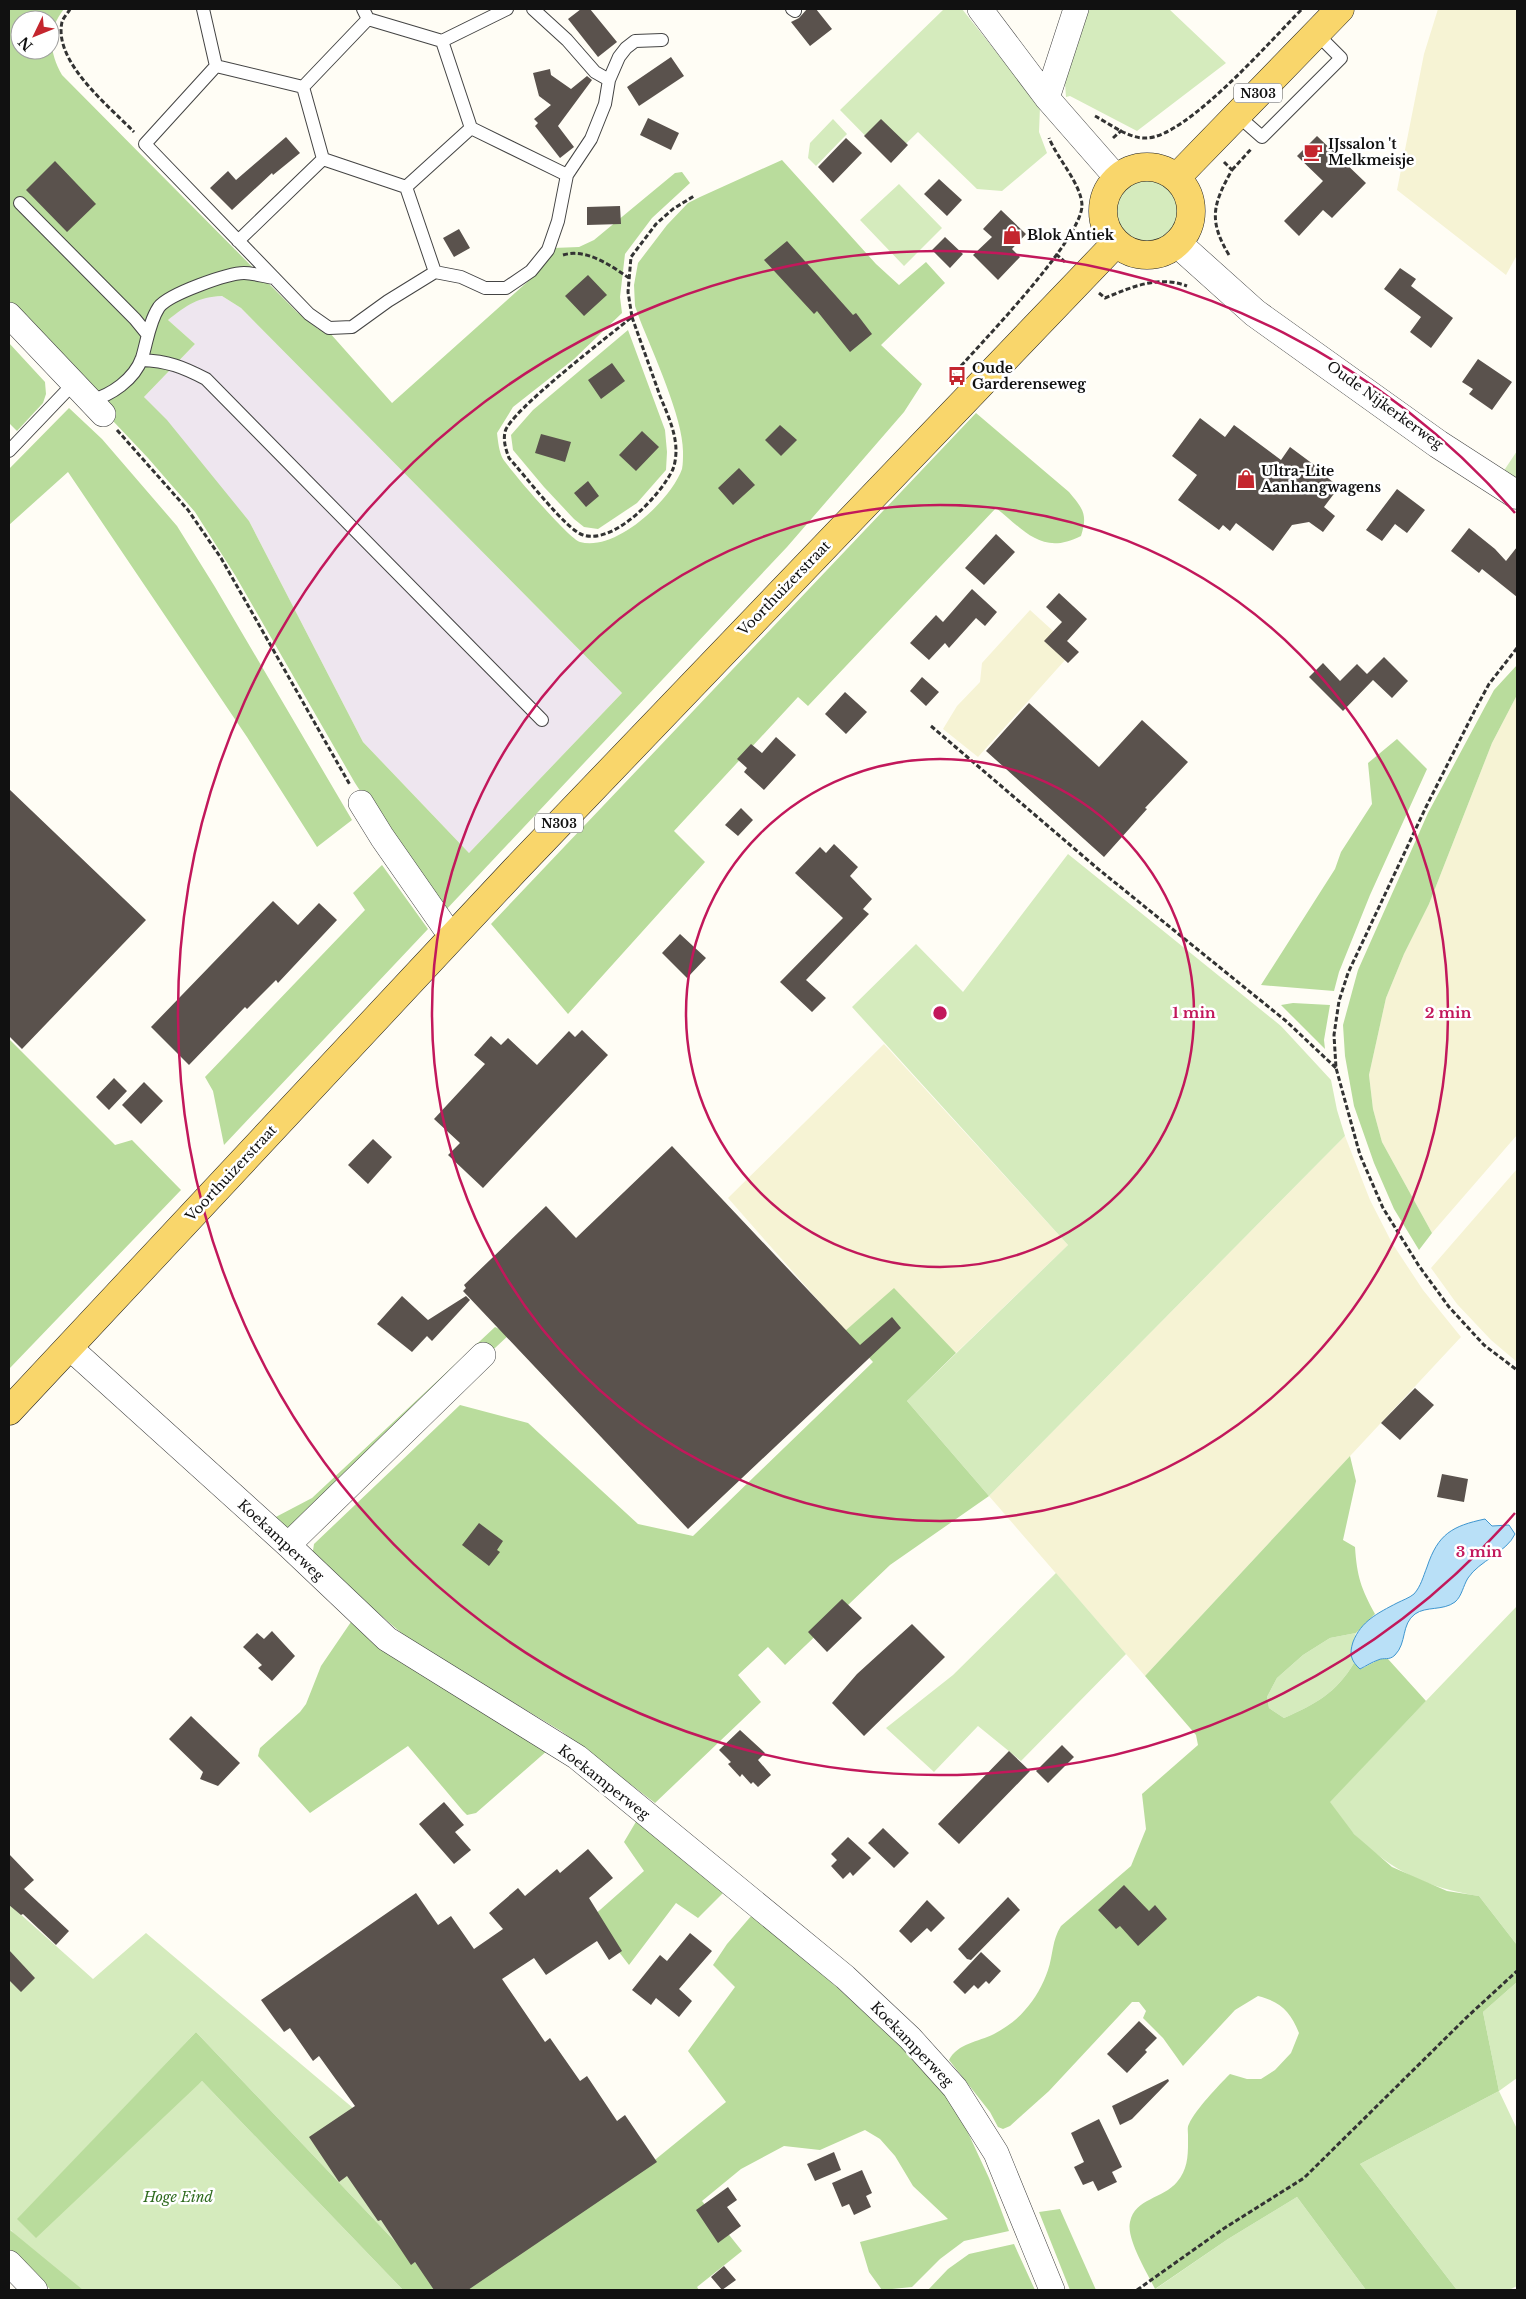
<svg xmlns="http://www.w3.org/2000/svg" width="1526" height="2299" font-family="'Libre Baskerville',serif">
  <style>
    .industrial { fill: #eee6ef }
    .farmland { fill: #f6f3d4 }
    .green { fill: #d5ebbd }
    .forest { fill: #b9dc9c; fill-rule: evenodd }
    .water { fill: #b9e0f7; stroke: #3f96cf }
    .building { fill: #5a524d }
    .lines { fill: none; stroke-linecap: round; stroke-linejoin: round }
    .service-casing { stroke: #444; stroke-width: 14 }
    .minor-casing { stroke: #444; stroke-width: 26 }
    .tertiary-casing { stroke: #444; stroke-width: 29 }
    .primary-casing { stroke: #222; stroke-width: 29 }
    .path { stroke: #333; stroke-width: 3; stroke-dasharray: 5 2.5; stroke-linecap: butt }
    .service { stroke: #fff; stroke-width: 12 }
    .minor { stroke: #fff; stroke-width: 25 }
    .tertiary { stroke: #fff; stroke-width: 28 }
    .primary { stroke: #f9d66b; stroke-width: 28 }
    .ring { fill: none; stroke: #c2185b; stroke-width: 2.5 }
    .labels { text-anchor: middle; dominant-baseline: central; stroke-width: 5; stroke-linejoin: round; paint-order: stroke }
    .shield { fill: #fff; stroke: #585858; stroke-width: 1 }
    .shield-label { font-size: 12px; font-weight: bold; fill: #111 }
    .poi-label { font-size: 14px; font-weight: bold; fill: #111; stroke: #fff; text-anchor: start }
    .street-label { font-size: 14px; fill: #111; stroke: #fff }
    .park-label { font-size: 14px; font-style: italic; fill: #2f6b1f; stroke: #fff }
    .centre { fill: #c2185b; stroke: #fff; stroke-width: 2.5 }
    .ring-label { font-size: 15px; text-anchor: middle; font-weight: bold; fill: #c2185b; stroke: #fff; stroke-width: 5; stroke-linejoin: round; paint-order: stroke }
  </style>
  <rect width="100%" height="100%" fill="#fffdf5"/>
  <path class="industrial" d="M222,296L241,308L622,693L469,853L363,742L249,521L144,397L195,344L168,320L183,307L204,297Z"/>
  <path class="farmland" d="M1438,9H1517V255L1506,275L1397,190L1424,54Z
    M1030,610L1074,650L978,757L943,729L957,706L980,682L982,663Z
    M1517,695V1135L1432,1233L1382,1142L1373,1109L1369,1075L1386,998L1404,954L1429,904L1492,743Z
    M884,1044L1068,1245L956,1353L894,1289L845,1331L728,1198Z
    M1345,1136L1370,1200L1392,1243L1423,1290L1461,1337L1145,1676L989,1496Z
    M1517,1169V1362L1491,1340L1457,1304L1431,1268Z"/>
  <path class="green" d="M944,9H962L1040,107L1039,132L1047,153L1002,191L977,189L918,132L889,160L840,110Z
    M1086,9H1169L1226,63L1137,131L1070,96L1066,97L1065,83Z
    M833,119L847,134L816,166L808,158L810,143Z
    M1143,180C1185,179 1191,233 1151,241C1142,243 1133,242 1125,236C1111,211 1113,189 1143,180Z
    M899,184L942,228L904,266L860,220Z
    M1517,451V481L1503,472Z
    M1068,854L1281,1026L1331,1080L1337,1110L1345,1136L989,1496L907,1401L1068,1245L852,1007L916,944L963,992Z
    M1056,1573L1126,1654L1021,1761L978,1726L934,1772L886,1728L953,1675Z
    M1517,1606V1945L1479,1896C1428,1888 1393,1872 1355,1835C1345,1826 1338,1813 1329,1802Z
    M1356,1633C1353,1643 1349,1652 1354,1663C1336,1693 1316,1704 1284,1718L1269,1708L1267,1697L1277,1678L1303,1655L1330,1638Z
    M9,1904L93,1979L146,1933L522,2251L562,2290H441L196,2032L18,2219L24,2225L202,2081L403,2290H57L11,2230L9,2232Z
    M1517,1982V2078L1499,2091L1517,2129V2286L1509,2290H1457L1360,2164L1499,2091L1483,2012Z
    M1297,2197L1366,2290H1154L1228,2239Z"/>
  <path class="forest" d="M9,9H64C47,30 49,52 62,75L297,312L318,329L329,332L392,403L535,275L553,248L579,247L594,240L675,173L682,172L690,183L652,218L625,254L620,297L622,313L574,359L513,407L497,433C498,441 499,452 503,459C512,472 568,538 580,542C616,552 671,500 682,469C683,464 683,458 683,453C684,420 653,353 640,320L635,306L634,285L638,263L667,225L688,203L700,197L782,160L876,264L899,285L926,262L945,283L881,345L922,384L904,412L787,547L444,912L393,841L355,783L235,575L195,512L148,458L9,311ZM20,20H50V50H20ZM222,296L241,308L622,693L469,853L363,742L249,521L167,420L144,397L195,344L168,320C187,305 198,297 222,296Z
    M628,330L665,430L667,452L666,470L637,503L598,529L584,527L574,519L544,487L513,450L511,435L533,410Z
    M9,343L45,382L46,394L43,403L17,431L9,423Z
    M69,408L102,439L177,526L215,587L352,820L317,847L247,737L68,472L9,525V469Z
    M976,413L1069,492C1083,509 1088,514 1081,536C1042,556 1025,531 996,508L808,706L798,697L674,831L705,862L568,1014L491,924Z
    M1517,665V695L1492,743L1429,904L1404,954L1386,998L1369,1075L1373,1109L1382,1142L1432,1233L1419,1250L1394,1209L1374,1163L1354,1106L1345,1056L1343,1025L1358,970L1428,813L1494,690Z
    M1397,739L1427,769L1370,895L1339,972L1334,991L1261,985L1335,869L1341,852L1372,804L1368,763Z
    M382,865L428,929L224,1145L213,1091L205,1077L365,910L353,893Z
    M1293,1003L1330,1005L1324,1040L1325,1049L1281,1005Z
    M9,1039L115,1145L132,1140L181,1190L9,1369Z
    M894,1288L956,1353L907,1401L989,1496L890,1565L785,1665L768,1647L738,1675L761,1702L655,1803L561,1731L412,1642L312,1557L314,1544L460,1405L528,1423L638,1524L693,1536L873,1362L845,1331Z
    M495,1327L510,1334L291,1538L272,1519L312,1498Z
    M1350,1456L1356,1481L1343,1540L1355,1547C1357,1577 1361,1588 1375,1614L1356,1633L1330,1638L1303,1655L1277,1678L1267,1697L1269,1708L1284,1718C1316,1704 1336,1693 1354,1663L1361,1669L1380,1659H1388L1426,1701L1330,1802L1354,1834L1392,1867L1447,1891L1479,1896L1517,1945V1982L1483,2012L1499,2091L1360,2164L1457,2290H1366L1297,2197L1228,2239L1155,2289C1148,2274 1126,2239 1130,2222C1135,2198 1163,2199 1177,2182C1189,2168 1188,2153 1188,2135C1188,2132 1187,2127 1189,2124C1196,2109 1218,2086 1230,2074L1247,2079H1261L1275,2070L1291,2053L1299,2033C1290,2011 1281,2002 1258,1996L1235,2010L1183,2066L1163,2038L1143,2018L1146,2011L1139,2002H1132L1049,2091L1010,2126L1003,2129L998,2127L990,2112L949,2060C958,2043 978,2042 994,2034C1005,2028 1017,2020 1025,2010C1035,1999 1043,1985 1048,1970C1053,1955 1052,1940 1061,1926L1131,1866L1146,1829L1142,1794L1198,1745L1196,1735L1145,1676Z
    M353,1619L548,1750L476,1813L467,1815L463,1811L408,1746L310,1813L258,1756L260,1748L300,1712L306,1704L321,1666Z
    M637,1820L724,1892L698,1918L676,1903L629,1965L592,1917L644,1871L624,1842Z
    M752,1915L823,1975L907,2049L957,2109L989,2178L1009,2231L964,2241L940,2259L912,2287L882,2290L869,2272L860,2242L948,2219L913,2186L895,2156L880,2139L865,2130L820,2150L784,2146L741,2169L702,2201L742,2251L697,2287L699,2290H465L656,2159L726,2102L688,2051L735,1987L713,1965L727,1944Z
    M196,2032L441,2290H403L202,2081L36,2238L17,2219Z
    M1060,2209L1096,2290H1070L1039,2212Z
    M10,2230L83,2290H51L9,2249Z
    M1014,2244L1035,2290H928L948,2269L969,2254Z"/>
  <path class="water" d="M1485,1519L1492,1526L1509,1525L1515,1534C1507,1552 1479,1561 1468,1578C1463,1586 1462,1596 1455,1602C1443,1611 1426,1606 1415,1614C1401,1624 1407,1643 1395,1655C1389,1661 1384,1657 1378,1660C1372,1662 1366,1666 1360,1669C1351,1661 1349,1654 1353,1642C1361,1621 1378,1613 1397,1603C1403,1600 1409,1598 1414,1594C1421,1586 1423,1577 1427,1567C1438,1534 1452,1526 1485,1519Z"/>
  <path class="building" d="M581,9H590L617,42L598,57L568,19Z
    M807,9H816L832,29L810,46L791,22L799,18Z
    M671,57L684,76L639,106L627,87Z
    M550,69L551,75L571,89L587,76L592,80L558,126L574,147L560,158L535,126L538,123L534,119L551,105L539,96L533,73Z
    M648,118L679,133L671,150L640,135Z
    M881,119L908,145L891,163L864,136Z
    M1317,136L1366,183L1332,218L1323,210L1299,236L1284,221L1323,181L1297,156Z
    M286,137L300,153L273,175L272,173L232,210L210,188L228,171L236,180Z
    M846,138L862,153L833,183L818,167Z
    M55,161L96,204L67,232L26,190Z
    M939,179L962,200L947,216L924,194Z
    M620,206L621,224L587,225V207Z
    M1001,210L1026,234L1012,249L1020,257L998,280L973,255L992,237L983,229Z
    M459,229L470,248L454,257L443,238Z
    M945,237L963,254L950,268L932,250Z
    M787,241L853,315L856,313L872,334L850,352L817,311L814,314L764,260Z
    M1400,268L1416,279L1411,286L1453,318L1431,348L1410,332L1421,317L1384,289Z
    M588,275L607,295L584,316L565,296Z
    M1478,359L1512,382L1492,410L1469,394L1473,389L1462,382Z
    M612,363L625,381L601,399L588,380Z
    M1200,418L1225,437L1234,425L1281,460L1290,447L1329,476L1328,478L1339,487L1324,507L1335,516L1323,532L1309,522L1292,525L1273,551L1236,523L1230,531L1223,525L1219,530L1178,500L1197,475L1172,456Z
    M780,425L797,440L781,456L765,440Z
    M642,431L659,447L636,471L619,455Z
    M541,434L571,442L565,462L535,453Z
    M739,468L755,485L733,505L718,488Z
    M588,481L599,496L586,507L574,493Z
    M1397,489L1425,510L1407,533L1395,524L1382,541L1366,530Z
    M1469,528L1495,549L1506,561L1517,547V597L1482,569L1479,573L1451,551Z
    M996,534L1015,552L984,585L965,568Z
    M972,589L997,612L985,626L976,618L949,648L945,643L929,660L910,643L936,615L943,622Z
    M1059,593L1087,619L1067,641L1079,652L1068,663L1044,641L1062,622L1046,607Z
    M1384,657L1408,681L1392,698L1373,680L1343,711L1309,677L1323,663L1340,681L1357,664L1367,674Z
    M922,677L939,692L926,706L910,691Z
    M845,692L867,712L846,734L825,714Z
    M1029,703L1099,767L1142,720L1188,762L1145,808L1147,809L1104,857L986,751Z
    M776,737L796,755L764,790L744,772L747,768L737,759L751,744L762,753Z
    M9,789L146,920L22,1049L9,1036Z
    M741,808L753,820L738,836L725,825Z
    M834,844L858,867L850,876L872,899L863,909L869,914L806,980L826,998L812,1012L780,982L843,918L795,873L820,847L826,853Z
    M273,901L298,925L319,903L337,920L278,983L276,980L247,1009L245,1007L189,1065L151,1027Z
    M680,934L706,958L687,978L662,953Z
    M582,1030L608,1055L483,1188L448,1155L460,1143L434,1119L485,1064L474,1055L491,1036L501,1045L508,1038L537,1065L569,1031L575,1037Z
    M114,1078L127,1091L109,1110L96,1097Z
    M144,1082L163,1101L141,1124L122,1105Z
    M373,1139L392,1157L368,1184L348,1165Z
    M672,1146L860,1345L892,1317L901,1328L688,1529L463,1291L466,1288L464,1285L546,1206L576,1238Z
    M402,1296L428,1320L466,1296L470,1300L432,1341L427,1336L412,1352L377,1324Z
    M1415,1388L1434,1405L1400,1440L1381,1423Z
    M1442,1474L1468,1479L1464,1502L1437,1497Z
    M479,1523L503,1541L497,1550L500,1552L489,1566L462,1545Z
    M842,1599L862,1618L827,1652L808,1632Z
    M912,1624L945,1657L864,1736L832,1703L857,1674Z
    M272,1631L295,1656L272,1681L258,1668L262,1665L243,1647L257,1633L264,1639Z
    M191,1716L240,1763L218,1786L200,1779L203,1772L169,1739Z
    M740,1730L765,1753L758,1760L771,1775L758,1787L753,1782L751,1784L742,1774L740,1777L728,1764L731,1762L719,1750Z
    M1062,1745L1074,1757L1048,1783L1036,1771Z
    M1009,1751L1030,1771L959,1844L938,1824Z
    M444,1802L464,1825L455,1832L471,1850L454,1864L419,1824Z
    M883,1828L909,1853L894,1868L868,1843Z
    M848,1837L871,1858L853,1876L850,1872L843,1879L831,1866L837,1860L831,1854Z
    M588,1849L613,1878L589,1898L622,1951L609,1960L597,1941L546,1975L534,1958L502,1979L545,2042L550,2038L580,2081L587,2076L617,2121L625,2115L657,2162L468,2290H434L415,2262L411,2265L381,2220L378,2221L347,2176L339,2182L309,2137L355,2106L319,2056L313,2061L290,2028L284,2032L261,2000L416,1893L438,1925L451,1916L474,1949L503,1929L489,1913L518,1888L525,1896L557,1869L560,1873Z
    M9,1854L34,1880L24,1889L69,1931L56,1945L23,1914L21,1915L9,1905Z
    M1124,1885L1149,1911L1155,1905L1167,1919L1138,1946L1120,1926L1116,1929L1098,1910Z
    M1008,1897L1020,1910L971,1960L967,1959L958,1949Z
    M927,1900L945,1918L931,1932L927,1928L911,1943L899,1931Z
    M690,1933L712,1951L679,1989L692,2001L679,2017L656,1998L651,2005L632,1990L660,1955L667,1961Z
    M9,1950L35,1978L21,1992L9,1980Z
    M981,1952L1001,1971L989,1984L986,1981L978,1989L974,1985L965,1994L953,1982Z
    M1139,2021L1157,2038L1145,2050L1147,2052L1127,2073L1107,2054Z
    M1168,2079L1169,2081L1132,2119L1120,2125L1112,2106Z
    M1099,2119L1122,2167L1112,2172L1117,2182L1098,2191L1093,2181L1083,2185L1074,2167L1084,2162L1071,2133Z
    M834,2152L841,2170L815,2181L807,2164Z
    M862,2170L872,2193L866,2196L871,2207L854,2215L849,2204L842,2207L832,2183Z
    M728,2187L737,2200L727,2207L741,2226L718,2243L696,2210Z
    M724,2266L736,2280L722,2290L711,2277Z"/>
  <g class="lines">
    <g class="service-casing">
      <path id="service" d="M203,9L216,66L303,87
        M363,9L368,19L442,41L507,9
        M533,9L567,40L595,72L609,80
        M792,9L795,11
        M368,19L303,87L323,159L406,187L471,128
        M442,41L471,128L567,175
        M216,66L145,144L309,314L329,328L352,327L388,301L435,272L461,277L485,288H506L531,271L548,250L558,221L567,175L591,139L605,104L609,80L619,57L626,48L635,41L662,40
        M1237,115L1262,137L1341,58L1316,33
        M406,187L435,272
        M20,203L135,319L148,335
        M238,241L323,159
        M141,360C168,361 183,367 206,379L542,720
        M90,401C111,395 134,380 142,358C147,342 149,322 159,307C169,294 228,273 244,273C254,273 265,277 274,278
        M9,451L74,383"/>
    </g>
    <g class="minor-casing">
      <path id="minor" d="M980,9L1047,98L1117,178
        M1047,98L1076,9
        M9,315L103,414
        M361,803L382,837L444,926L454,935
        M69,1347L288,1545L387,1639L577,1757L845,1977L910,2038L955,2088L996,2153L1052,2290
        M288,1545L483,1355
        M9,2263L35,2290"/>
    </g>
    <g class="tertiary-casing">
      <path id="tertiary" d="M1177,243L1255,313L1438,444L1517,495"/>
    </g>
    <g class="primary-casing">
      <path id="primary" d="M1103 211a44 44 0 1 1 88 0a44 44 0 1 1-88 0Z
        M1176,178L1340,9
        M9,1411L515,870L1116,243"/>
    </g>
    <path class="path" d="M70,9C68,13 63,18 62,22C53,62 110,107 134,132
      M1095,116C1110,124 1129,139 1146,138C1186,138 1272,39 1302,9
      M1113,138L1122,130
      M1224,162L1232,170C1213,204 1208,220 1229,255
      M1232,170L1252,148
      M1056,254L1065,262
      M563,255C586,248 610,265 629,278
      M1099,293L1105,298C1132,287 1158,275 1187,286
      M632,317C641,343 651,370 660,396C667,413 676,432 676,451C676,456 675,464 673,469C661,495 614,545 583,535C566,530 523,473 509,458C506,450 503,441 505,432C509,412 610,335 632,317L628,292L631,257L656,224L673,209L694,196
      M951,377C978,346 1080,242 1082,206C1082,185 1057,158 1049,138
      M117,430L188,510L221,558L350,785
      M1517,648L1489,684L1476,708L1426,807L1348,973L1339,1001L1334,1035L1336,1068L1360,1155L1383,1208L1419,1266L1449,1307L1484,1345L1517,1370
      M931,726L1097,868L1286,1021L1336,1068
      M1137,2290L1223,2229L1304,2178L1467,2017L1517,1971"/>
    <use href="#service" class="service"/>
    <use href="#minor" class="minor"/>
    <use href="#tertiary" class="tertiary"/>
    <use href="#primary" class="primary"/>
  </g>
  <g class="ring">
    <circle cx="940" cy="1013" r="254"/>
    <circle cx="940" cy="1013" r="508"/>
    <path d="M1515 1513A762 762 0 1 1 1515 513"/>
  </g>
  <defs>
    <g id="cafe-bare" transform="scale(1.5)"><path d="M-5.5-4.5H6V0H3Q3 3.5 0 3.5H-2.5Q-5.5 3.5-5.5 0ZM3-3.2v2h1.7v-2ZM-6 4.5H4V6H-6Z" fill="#c4262e" stroke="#fff" stroke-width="2.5" paint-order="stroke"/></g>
    <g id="shop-bare" transform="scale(1.5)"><path d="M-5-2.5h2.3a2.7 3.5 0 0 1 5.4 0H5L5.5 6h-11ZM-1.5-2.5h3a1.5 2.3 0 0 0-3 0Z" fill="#c4262e" stroke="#fff" stroke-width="2.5" paint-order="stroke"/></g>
    <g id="bus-bare" transform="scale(1.5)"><path d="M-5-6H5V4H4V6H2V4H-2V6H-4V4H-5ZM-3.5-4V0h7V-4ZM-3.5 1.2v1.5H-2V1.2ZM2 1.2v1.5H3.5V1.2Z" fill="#c4262e" stroke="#fff" stroke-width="2.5" paint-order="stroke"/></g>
  </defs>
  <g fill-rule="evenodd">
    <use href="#cafe-bare" x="1313" y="152"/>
    <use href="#shop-bare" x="1012" y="235"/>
    <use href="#bus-bare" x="957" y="376"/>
    <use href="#shop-bare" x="1246" y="479"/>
  </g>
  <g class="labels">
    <g class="shield">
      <rect x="1234" y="83.5" width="48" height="19" rx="4"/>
      <rect x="535" y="813.5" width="48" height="19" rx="4"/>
    </g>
    <g class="shield-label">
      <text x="1258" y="93">N303</text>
      <text x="559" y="823">N303</text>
    </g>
    <g class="poi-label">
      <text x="1328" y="144">IJssalon 't<tspan x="1328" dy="16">Melkmeisje</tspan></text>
      <text x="1027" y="235">Blok Antiek</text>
      <text x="972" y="368">Oude<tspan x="972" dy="16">Garderenseweg</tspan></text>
      <text x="1261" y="471">Ultra-Lite<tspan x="1261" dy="16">Aanhangwagens</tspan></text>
    </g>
    <g class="street-label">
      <text transform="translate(1385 405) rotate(36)">Oude Nijkerkerweg</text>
      <text transform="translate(784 588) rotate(-46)">Voorthuizerstraat</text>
      <text transform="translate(231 1173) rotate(-47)">Voorthuizerstraat</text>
      <text transform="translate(281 1540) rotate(43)">Koekamperweg</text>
      <text transform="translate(604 1782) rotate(38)">Koekamperweg</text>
      <text transform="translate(912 2044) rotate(46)">Koekamperweg</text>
    </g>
    <g class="park-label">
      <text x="178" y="2197">Hoge Eind</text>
    </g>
  </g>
  <circle cx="940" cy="1013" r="8" class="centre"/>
  <g class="ring-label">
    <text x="1194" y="1018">1 min</text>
    <text x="1448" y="1018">2 min</text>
    <text x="1479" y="1557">3 min</text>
  </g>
  <rect width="1526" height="2299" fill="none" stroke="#111111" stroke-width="20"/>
  <g transform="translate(35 35) rotate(227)"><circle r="24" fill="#ffffff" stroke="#a0a0a0"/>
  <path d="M0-4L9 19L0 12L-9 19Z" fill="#c4262e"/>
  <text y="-8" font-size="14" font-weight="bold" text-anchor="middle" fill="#111111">N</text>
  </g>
</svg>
